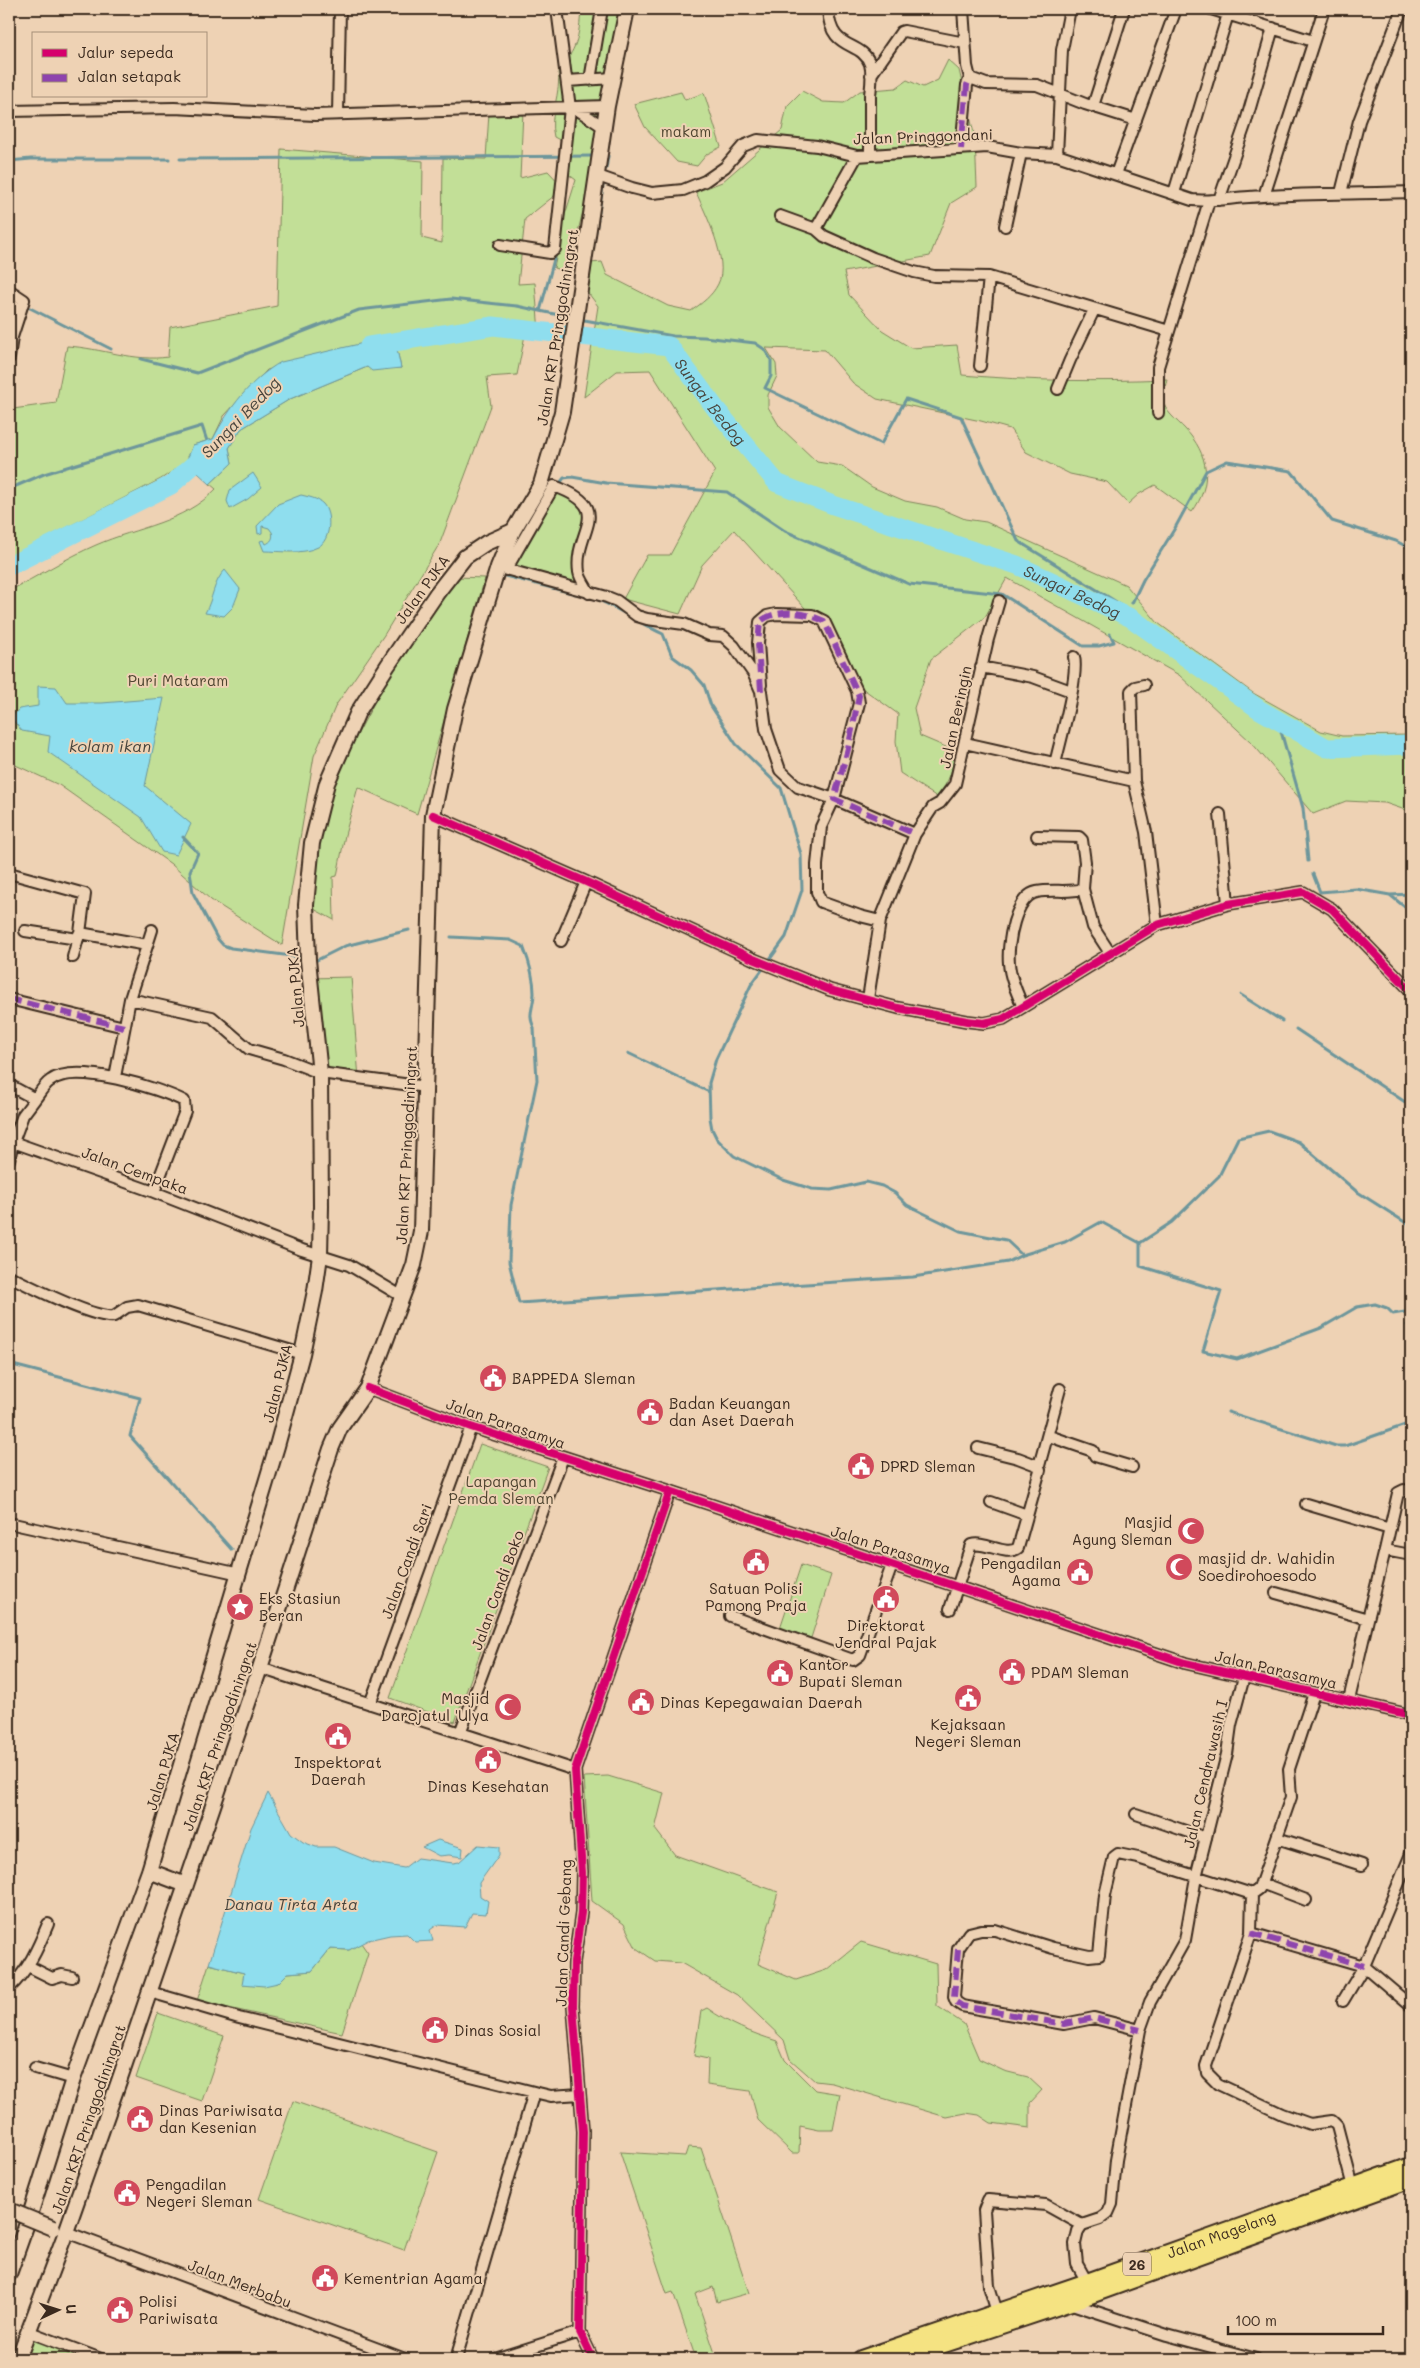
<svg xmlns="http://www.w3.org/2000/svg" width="1420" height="2368" font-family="Mali,sans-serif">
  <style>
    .green { fill: #c2df97; stroke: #7e845a }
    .water { fill: #8fdeee; stroke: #6d969b }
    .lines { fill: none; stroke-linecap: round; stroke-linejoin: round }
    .stream { stroke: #6d969b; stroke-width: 3 }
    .river { stroke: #8fdeee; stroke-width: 19 }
    .minor-casing { stroke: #3b2a1e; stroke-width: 14 }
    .secondary-casing { stroke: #3b2a1e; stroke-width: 18 }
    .trunk-casing { stroke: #3b2a1e; stroke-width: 20 }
    .minor { stroke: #eed2b4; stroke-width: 10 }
    .secondary { stroke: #eed2b4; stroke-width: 14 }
    .trunk { stroke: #f5e382; stroke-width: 16 }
    .secondary-bridge-casing { stroke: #3b2a1e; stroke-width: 18; stroke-linecap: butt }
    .secondary-bridge { stroke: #eed2b4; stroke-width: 14 }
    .quiet { stroke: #8e44ad; stroke-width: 6; stroke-dasharray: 12 6; stroke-linecap: butt }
    .cycleway-casing { stroke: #eed2b4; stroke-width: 11 }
    .cycleway { stroke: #d6006c; stroke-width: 8 }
    .labels { text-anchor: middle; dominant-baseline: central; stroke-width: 4; stroke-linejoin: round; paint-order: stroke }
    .shield { fill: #eed2b4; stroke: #715c4b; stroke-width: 1 }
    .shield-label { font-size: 14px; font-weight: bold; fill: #3b2a1e }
    .park-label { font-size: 15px; fill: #4f4530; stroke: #eed2b4 }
    .street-label { font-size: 15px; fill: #3b2a1e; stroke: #eed2b4 }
    .poi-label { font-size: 15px; fill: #3b2a1e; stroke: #eed2b4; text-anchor: start }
    .water-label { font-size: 16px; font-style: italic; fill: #48453d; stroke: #eed2b4 }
  </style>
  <rect width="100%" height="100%" fill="#eed2b4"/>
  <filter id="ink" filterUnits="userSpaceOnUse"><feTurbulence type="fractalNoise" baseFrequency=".02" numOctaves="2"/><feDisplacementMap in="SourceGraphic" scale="10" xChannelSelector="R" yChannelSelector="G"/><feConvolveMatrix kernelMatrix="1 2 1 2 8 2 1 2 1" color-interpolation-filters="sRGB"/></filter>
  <g filter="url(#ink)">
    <path class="green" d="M9,9L11,110H9Z
      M581,9H621L589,186L568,273L554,268L565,215L576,180L568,174L571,146L554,137C548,115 562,93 558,71C577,49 579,38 581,9Z
      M948,60L959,70L975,138L977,187L951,203L930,256L844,272L849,295L882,330L911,348L957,345L962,375C1032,381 1097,382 1167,379C1166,385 1163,392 1163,398C1163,411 1177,420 1185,429C1209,454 1213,484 1192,512L1155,485L1139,494L1128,504L1107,482L1070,474L1026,452L1010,429L981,421L877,399L853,383L825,350L766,348L776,364L777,376L768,395V407L780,427L817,462L842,466L872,487L905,501L937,507L965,519L986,522L1126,585L1158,623L1253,693L1321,731L1342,736L1411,735V812L1385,803L1346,801L1313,814L1251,742L1179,675L1007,578L985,617L931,659L914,708L920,736L953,750C955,769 949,781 937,797L900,773L896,741L898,714L862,688L845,652L734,530L702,565L680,614L623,599L647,555H670L715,472L650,370L617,371L584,397L598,306L586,290L590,274V263L602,262L607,275L668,306L691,311C702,303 712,296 718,284C730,261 705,213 696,192L722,182L782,130L787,106L802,91L823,102L844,103L860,91L896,88L907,80L923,87L938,80Z
      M681,92L685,100L704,93L721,147L707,154L697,166L677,162L645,127L634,104Z
      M523,111L520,178L548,171L564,188L525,219L518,284L535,283L539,332L526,330L517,375L487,377L491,406L440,543L384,635L336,705L314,756L282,945L211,900L171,864L59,785L9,762V591C38,576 66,558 96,545C137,527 183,523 216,489L210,484L232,463L229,448L241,429L290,399L367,367L401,368L394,337L267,370L224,416L213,439L193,445L186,462L161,479L9,557V420L13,409L56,403L67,346C101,348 135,362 168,357L170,327L277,306L281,149L423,161L422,238L442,243L443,158L486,159L489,113Z
      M552,489L579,499L587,508L578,560L589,593L508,571Z
      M457,577L485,578L417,814L358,787L345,835L337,876L333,877L334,920L312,908L317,850L329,799L345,758L393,667Z
      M351,977L359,1079L320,1073L310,978Z
      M480,1444L548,1467L455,1722L390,1698Z
      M801,1565L831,1575L811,1638L780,1628Z
      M608,1776L664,1793L655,1829L675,1855L778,1892L758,1964L796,1980L826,1970L861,1942L936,1964L937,2006L964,2024L979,2059L1004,2071L1028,2077L1042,2090L1030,2103V2128L991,2123L979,2115L966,2113L946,2117L832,2083L815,2081L790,2059L784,2040L737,1995L681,1963L655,1961L636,1948L624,1924L592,1901L584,1777Z
      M361,1943L368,1953L342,2033L197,2001L209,1964L244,1973L243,1984L278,1983L288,1973L312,1971L330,1949L349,1950Z
      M707,2008C729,2024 751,2033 777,2041L785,2060L815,2090L840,2094L833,2130H819L800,2126L799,2153H792L758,2120L750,2091L707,2085L708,2059L694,2056L701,2011Z
      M158,2013L224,2036L202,2101L136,2078Z
      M293,2101L438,2152L404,2250L259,2199Z
      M688,2147L701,2148L749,2293L717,2302L713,2287L695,2294L717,2359H696L673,2292L667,2294L620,2152L685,2156Z
      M27,2331L102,2359H17Z"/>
    <path class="water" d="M394,336L401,368L372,371L367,367L290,399L241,429L229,448L232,463L210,484L186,462L193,445L213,439C229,408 251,379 281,362Z
      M253,473L262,487L248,499L230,509L227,501L230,490Z
      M301,495C309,497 317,498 323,504C332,514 331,540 318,547C302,555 281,551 264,551L260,541L264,540L266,544C271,542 274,538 272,532L269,528L262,526V533L258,534L257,526L278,504Z
      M225,570L240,589L233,607L224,616L205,613C213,599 213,582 225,570Z
      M38,686L56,687L67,703H102L164,698L145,786L191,824L176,855L162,852L141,817L48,752L50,736L22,731L11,718L19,709L38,706Z
      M268,1793L291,1833L303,1842L316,1847H334L374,1863L404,1868L417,1858L453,1863L459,1862L478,1845L499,1847V1855L479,1883L480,1896L488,1901L486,1914L472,1913L465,1927L437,1925L430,1930L433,1941L415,1942L407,1934L390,1935L368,1940L349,1950L330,1949L312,1971L288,1973L278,1983L264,1986L242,1984L244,1973L209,1964L251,1828Z
      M438,1840L463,1848L462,1857L449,1855L439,1856L422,1847Z"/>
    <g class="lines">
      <path class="stream" d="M180,159L595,156
        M9,161L31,159H169
        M569,166L570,155
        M606,169L608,156
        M30,308L111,349
        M540,311L556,252
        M579,319L673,336L704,337L755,343L764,349L771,360V376L765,388L881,444L906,399L961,417L1018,541L1123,606
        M582,320L603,186
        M9,332L13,315
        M141,359L197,373L359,310L451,299L517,306L573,318
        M560,483L564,478L572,477L606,483L727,492L785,531L909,584L1002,594L1083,646H1099L1114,642L1110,634
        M9,489L44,474L202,426L208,444
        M517,561L541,519
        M505,576L576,594
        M599,600C622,610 641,624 663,634L672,656L691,670L704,685L711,706L736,744L781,788L801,854L802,890L786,937L751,985L716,1059L709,1083L710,1118L712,1129L717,1139L734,1156L783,1180L812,1189L831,1190L866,1182L882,1186L895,1193L907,1205L960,1231L1006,1240L1022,1255
        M1132,603L1143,580L1175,528L1206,471L1227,461L1291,471L1332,521L1396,541L1411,549
        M1278,721L1303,808L1308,861
        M183,837L198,853L190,871L193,893L217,938L223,945L231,948L299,957
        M1313,874L1320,892L1356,889L1390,895L1411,912
        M1390,895L1411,894
        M451,937L510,940L523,946C529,961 534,977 534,993C534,1008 527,1013 534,1028L537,1080L511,1205L509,1262L519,1303L913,1277L1008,1262L1022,1255L1065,1242L1101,1222L1140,1243L1172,1222L1219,1176L1238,1138L1269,1131L1299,1142L1356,1191L1411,1226
        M317,960L345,946L409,930
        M1241,995L1282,1021
        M1296,1029L1411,1106
        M628,1053L709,1092
        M1140,1243V1266L1221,1291L1203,1351L1237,1359L1321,1328L1357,1307L1375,1304L1387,1308L1393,1314L1411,1311
        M1407,1325L1411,1329
        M9,1364L140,1398L130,1436L232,1550
        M1228,1412L1336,1446H1345L1411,1423"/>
      <g class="river">
        <path id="s1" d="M369,346L493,326L669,346L716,409L777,483L833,505L1017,565L1131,618L1260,710L1327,748L1411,745"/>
        <path d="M9,566L171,485L210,450"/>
      </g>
      <g class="minor-casing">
        <path id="minor" d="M828,9C830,53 861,39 870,64C873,75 871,85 870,95C870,115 870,135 870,154
          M963,9L967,66L970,78L986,84L1037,85L1085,104L1136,120
          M1211,9L1313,41
          M871,75L901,32L904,31L965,43
          M590,80L602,9
          M567,81L613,78
          M1093,106L1124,9
          M575,108L605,128
          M9,111L174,108L315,115L607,106
          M338,114L340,9
          M961,149L967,85L970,78
          M1057,155L1062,50L1070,9
          M857,156L816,229L824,236L873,258L914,272L934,276L989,277L1169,331
          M1116,174L1176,9
          M598,176L632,188L652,193L683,190L705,181L725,167L743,146L758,140L817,146L857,156L987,147L1021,153L1057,155L1192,200C1211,202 1230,198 1249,197C1303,193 1357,194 1411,192
          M1174,193L1228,14
          M1341,193L1359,121L1402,9
          M1264,196L1324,9
          M1219,200L1245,125L1273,28
          M780,216L816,229
          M1005,226L1021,153
          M500,245L550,253L555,249L570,108L557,9
          M9,290L24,300L12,337L9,358
          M9,302L20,310
          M980,366L989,277
          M1058,389L1070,360L1094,310
          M1158,413V367L1209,201
          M498,567L607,597L617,601L637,616L647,619L684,624L709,635L723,636L734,646L753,673L761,691L766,729L780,770L798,787L834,799L915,834
          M506,570L554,486C618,509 573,530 579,572C580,579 586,586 589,593
          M981,667L1033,677L1071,691
          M761,685L758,643L760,622L767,616L776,614L812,615L824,621L857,691L859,703L834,799L821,827L817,865V892L821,902L860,916L880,921
          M965,743L1134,781L1146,832L1157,925
          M1055,764C1060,741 1079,677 1074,657
          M1134,781L1131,691L1135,687L1144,685
          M1220,814L1228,904
          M433,815L584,881L751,958L830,990L898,1008L967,1021L984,1023L1003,1019L1157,925L1228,904L1303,892L1332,909L1411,991
          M1037,836L1079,837L1082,840L1085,862L1083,889
          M9,873L85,894L80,933L147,945
          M25,931L78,939
          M561,941L586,882
          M73,957L79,934
          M9,999L124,1027
          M130,999L152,930
          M868,999L880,921L915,834L933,807L940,803L955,784L988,639L999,601
          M1023,1007C1017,993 1010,978 1009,963C1007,944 1015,896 1037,892C1052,889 1068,893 1083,889L1093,927L1110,953
          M115,1077L130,999L212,1017L249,1049L284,1059L320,1073L426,1087
          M9,1085L35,1099L23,1115L13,1142L154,1192L302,1250L349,1265L403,1297
          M35,1099C39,1094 44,1085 50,1081C75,1061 158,1088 184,1101L185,1111L154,1192
          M9,1160L13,1142
          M9,1276C29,1286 94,1319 114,1316L127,1307L138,1305L302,1354
          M368,1388L471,1427L670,1491L1185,1663L1411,1715
          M1049,1436L1093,1451L1095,1456L1132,1467
          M1039,1466L1060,1389
          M991,1502L1027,1515
          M1306,1504L1390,1529
          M9,1523L240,1574
          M1385,1550L1398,1493L1404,1490L1411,1492
          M1276,1593L1368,1619L1349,1700
          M950,1609L971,1545C986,1541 1006,1557 1018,1548L1040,1470L1039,1466L1018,1458L978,1448
          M730,1616L853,1660L860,1655L892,1565
          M1368,1619L1385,1550L1411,1555
          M260,1668L575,1770
          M1314,1693L1289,1769L1291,1797L1259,1889L1252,1894L1251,1933L1206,2066L1207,2073L1218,2084L1282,2114L1310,2124L1332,2121L1337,2126L1353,2187
          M370,1704L471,1427
          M460,1733L563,1457
          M1136,1814L1206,1838
          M1277,1838L1362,1865
          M1411,1854L1364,1966L1411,2006
          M1261,1883L1306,1900
          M1251,1933L1364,1966L1343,2001
          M28,1966L52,1978L62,1975L72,1977
          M9,1988C28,1971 38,1948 48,1924
          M150,1992L239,2018L534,2092L551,2096L580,2094
          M1140,2030L1094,2018L1064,2024L962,2006L956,2002L954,1997L958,1949L969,1933L981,1930H995L1053,1948L1089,1956L1099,1955L1105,1895L1114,1857L1118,1854L1138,1858L1252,1894
          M35,2068L73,2079
          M66,2232L405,2359
          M1087,2282L1077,2264L1075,2244L1078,2231L1082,2225L1100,2219L1108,2213L1112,2204L1116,2160L1140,2030L1150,2002L1185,1940L1196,1877L1227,1754L1231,1725L1244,1677
          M1069,2303L1167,2335L1256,2359
          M997,2312L989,2286L984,2210L988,2200L1046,2205L1082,2225
          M27,2331L101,2359
          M456,2359L534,2092
          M495,2359L580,2332
          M593,2359L580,2332L583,2131L573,2006L574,1962L581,1913L582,1872L575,1770L670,1491"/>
      </g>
      <g class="secondary-casing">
        <path id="secondary" d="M149,1871L186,1885
          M9,2274L31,2212L73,2079L149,1871L277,1446L302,1354L315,1291L320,1256L321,1206L320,1073L308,960L306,905L312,843L327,783L358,712L388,665L437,593L465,557L486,543L513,531
          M18,2359L66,2232L119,2081L260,1668L331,1449L340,1428L368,1388L414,1265L421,1231L433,815L455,709L498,567L513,531L541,484L562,412L607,106L627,9"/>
      </g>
      <g class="trunk-casing">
        <g id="trunk">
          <path id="s2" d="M861,2359L1087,2282L1411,2166"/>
          <path d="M899,2359L1068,2303L1411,2179"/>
        </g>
      </g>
      <use href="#minor" class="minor"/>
      <use href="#secondary" class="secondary"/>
      <use href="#trunk" class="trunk"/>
      <g class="secondary-bridge-casing">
        <path id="secondary-bridge" d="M9,2210L53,2228"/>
      </g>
      <use href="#secondary-bridge" class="secondary-bridge"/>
      <path class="quiet" d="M961,149L967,85L970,78
        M761,691L758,643L760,622C775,608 806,612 824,621L859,696L848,749L834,799L915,834
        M9,999L124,1027
        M1251,1933L1364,1966
        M958,1949L954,1997L956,2002L962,2006L1064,2024L1094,2018L1140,2030"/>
      <g class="cycleway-casing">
        <path id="cycleway" d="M433,815L584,881L751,958L830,990L898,1008L967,1021L984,1023L1003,1019L1157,925L1228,904L1303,892L1332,909L1411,991
          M368,1388L471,1427L670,1491L1185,1663L1411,1715
          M593,2359L580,2332L583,2131L573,2006L574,1962L581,1913L582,1872L575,1770L670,1491"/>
      </g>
      <use href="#cycleway" class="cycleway"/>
    </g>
  </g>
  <defs>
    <g id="civic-disc" transform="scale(1.4375)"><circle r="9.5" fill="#d1495b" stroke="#eed2b4"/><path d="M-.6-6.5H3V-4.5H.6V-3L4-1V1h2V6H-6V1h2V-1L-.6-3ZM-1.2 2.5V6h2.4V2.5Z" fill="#fff"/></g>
    <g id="mosque-disc" transform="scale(1.4375)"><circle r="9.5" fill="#d1495b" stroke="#eed2b4"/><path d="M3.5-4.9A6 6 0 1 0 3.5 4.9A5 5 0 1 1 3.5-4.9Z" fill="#fff"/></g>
    <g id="sight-disc" transform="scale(1.4375)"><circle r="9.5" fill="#d1495b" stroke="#eed2b4"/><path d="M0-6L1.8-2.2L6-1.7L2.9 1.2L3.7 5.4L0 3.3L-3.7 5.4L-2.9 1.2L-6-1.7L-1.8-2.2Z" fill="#fff"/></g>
  </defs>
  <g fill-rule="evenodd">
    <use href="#civic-disc" x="493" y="1378"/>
    <use href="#civic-disc" x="650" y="1412"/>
    <use href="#civic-disc" x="861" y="1466"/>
    <use href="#mosque-disc" x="1191" y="1531"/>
    <use href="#civic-disc" x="756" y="1562"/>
    <use href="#mosque-disc" x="1179" y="1567"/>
    <use href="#civic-disc" x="1080" y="1572"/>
    <use href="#civic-disc" x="886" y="1599"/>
    <use href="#sight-disc" x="240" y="1607"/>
    <use href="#civic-disc" x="1012" y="1672"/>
    <use href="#civic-disc" x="780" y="1673"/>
    <use href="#civic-disc" x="968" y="1698"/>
    <use href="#civic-disc" x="641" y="1702"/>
    <use href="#mosque-disc" x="508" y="1707"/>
    <use href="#civic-disc" x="338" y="1736"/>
    <use href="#civic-disc" x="488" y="1760"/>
    <use href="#civic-disc" x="435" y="2030"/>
    <use href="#civic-disc" x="140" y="2119"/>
    <use href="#civic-disc" x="127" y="2193"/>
    <use href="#civic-disc" x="325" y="2278"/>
    <use href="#civic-disc" x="120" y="2310"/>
  </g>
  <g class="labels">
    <rect class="shield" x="1123" y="2252.5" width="28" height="23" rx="4"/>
    <g class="shield-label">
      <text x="1137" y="2264">26</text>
    </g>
    <g class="park-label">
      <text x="686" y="131">makam</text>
      <text x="178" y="680">Puri Mataram</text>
      <text x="501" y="1481">Lapangan<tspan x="501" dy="17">Pemda Sleman</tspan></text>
    </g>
    <g class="street-label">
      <text transform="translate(923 136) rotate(-2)">Jalan Pringgondani</text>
      <text transform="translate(557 327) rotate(-81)">Jalan KRT Pringgodiningrat</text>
      <text transform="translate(422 589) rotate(-54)">Jalan PJKA</text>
      <text transform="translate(955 717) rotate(-78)">Jalan Beringin</text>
      <text transform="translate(295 987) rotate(-95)">Jalan PJKA</text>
      <text transform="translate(406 1145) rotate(-87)">Jalan KRT Pringgodiningrat</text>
      <text transform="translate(135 1170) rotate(20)">Jalan Cempaka</text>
      <text transform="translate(277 1383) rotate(-76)">Jalan PJKA</text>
      <text transform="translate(506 1423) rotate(19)">Jalan Parasamya</text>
      <text transform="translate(891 1549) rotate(18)">Jalan Parasamya</text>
      <text transform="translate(406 1561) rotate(-70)">Jalan Candi Sari</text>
      <text transform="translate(497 1590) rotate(-70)">Jalan Candi Boko</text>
      <text transform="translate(1276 1669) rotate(13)">Jalan Parasamya</text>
      <text transform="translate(219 1736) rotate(-71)">Jalan KRT Pringgodiningrat</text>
      <text transform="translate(162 1771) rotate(-73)">Jalan PJKA</text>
      <text transform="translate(1205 1774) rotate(-77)">Jalan Cendrawasih I</text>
      <text transform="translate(563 1933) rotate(-88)">Jalan Candi Gebang</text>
      <text transform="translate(88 2119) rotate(-71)">Jalan KRT Pringgodiningrat</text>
      <text stroke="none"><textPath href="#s2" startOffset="381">Jalan Magelang</textPath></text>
      <text transform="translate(240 2283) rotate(21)">Jalan Merbabu</text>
    </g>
    <g class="poi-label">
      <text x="512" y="1378">BAPPEDA Sleman</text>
      <text x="669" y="1403">Badan Keuangan<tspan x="669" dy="17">dan Aset Daerah</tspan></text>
      <text x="880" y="1466">DPRD Sleman</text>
      <text x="1172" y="1522" text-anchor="end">Masjid<tspan x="1172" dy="17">Agung Sleman</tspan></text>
      <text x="1198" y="1558">masjid dr. Wahidin<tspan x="1198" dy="17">Soedirohoesodo</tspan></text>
      <text x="1061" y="1563" text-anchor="end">Pengadilan<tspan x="1061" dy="17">Agama</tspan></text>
      <text x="756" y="1588" text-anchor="middle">Satuan Polisi<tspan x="756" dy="17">Pamong Praja</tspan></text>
      <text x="259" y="1598">Eks Stasiun<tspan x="259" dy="17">Beran</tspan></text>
      <text x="886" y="1625" text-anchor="middle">Direktorat<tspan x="886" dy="17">Jendral Pajak</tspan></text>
      <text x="799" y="1664">Kantor<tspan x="799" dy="17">Bupati Sleman</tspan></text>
      <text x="1031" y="1672">PDAM Sleman</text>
      <text x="489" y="1698" text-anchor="end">Masjid<tspan x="489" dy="17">Darojatul 'Ulya</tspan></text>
      <text x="660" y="1702">Dinas Kepegawaian Daerah</text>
      <text x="968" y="1724" text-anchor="middle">Kejaksaan<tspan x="968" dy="17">Negeri Sleman</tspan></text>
      <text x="338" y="1762" text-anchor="middle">Inspektorat<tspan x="338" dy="17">Daerah</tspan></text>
      <text x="488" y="1786" text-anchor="middle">Dinas Kesehatan</text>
      <text x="454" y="2030">Dinas Sosial</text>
      <text x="159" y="2110">Dinas Pariwisata<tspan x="159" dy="17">dan Kesenian</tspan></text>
      <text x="146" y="2184">Pengadilan<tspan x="146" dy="17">Negeri Sleman</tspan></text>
      <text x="344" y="2278">Kementrian Agama</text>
      <text x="139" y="2301">Polisi<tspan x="139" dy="17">Pariwisata</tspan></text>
    </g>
    <g class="water-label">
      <text stroke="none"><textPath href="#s1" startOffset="372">Sungai Bedog</textPath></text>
      <text transform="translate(240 417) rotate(-46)">Sungai Bedog</text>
      <text stroke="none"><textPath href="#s1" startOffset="792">Sungai Bedog</textPath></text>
      <text x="110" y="745">kolam ikan</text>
      <text x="291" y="1903">Danau Tirta Arta</text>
    </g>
  </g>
  <rect width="1420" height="2368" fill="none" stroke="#eed2b4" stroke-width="30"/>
  <rect x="15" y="15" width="1390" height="2338" fill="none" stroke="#3b2a1e" stroke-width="2" filter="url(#ink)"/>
  <rect x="32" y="32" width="175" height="65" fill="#eed2b4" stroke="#a68f78"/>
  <rect x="42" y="49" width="25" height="8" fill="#d6006c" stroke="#a68f78"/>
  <text x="78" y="58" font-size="15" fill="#3b2a1e">Jalur sepeda</text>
  <rect x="42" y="74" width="25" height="8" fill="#8e44ad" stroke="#a68f78"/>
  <text x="78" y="82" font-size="15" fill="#3b2a1e">Jalan setapak</text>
  <g transform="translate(58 2310) rotate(86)" stroke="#eed2b4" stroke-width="4" paint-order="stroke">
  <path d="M0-4L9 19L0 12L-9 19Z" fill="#3b2a1e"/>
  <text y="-8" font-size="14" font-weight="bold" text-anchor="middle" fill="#3b2a1e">U</text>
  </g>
  <path d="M1228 2326v8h155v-8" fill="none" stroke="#3b2a1e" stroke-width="2.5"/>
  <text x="1235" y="2326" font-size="15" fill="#3b2a1e" stroke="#eed2b4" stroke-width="4" paint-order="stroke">100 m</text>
</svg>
